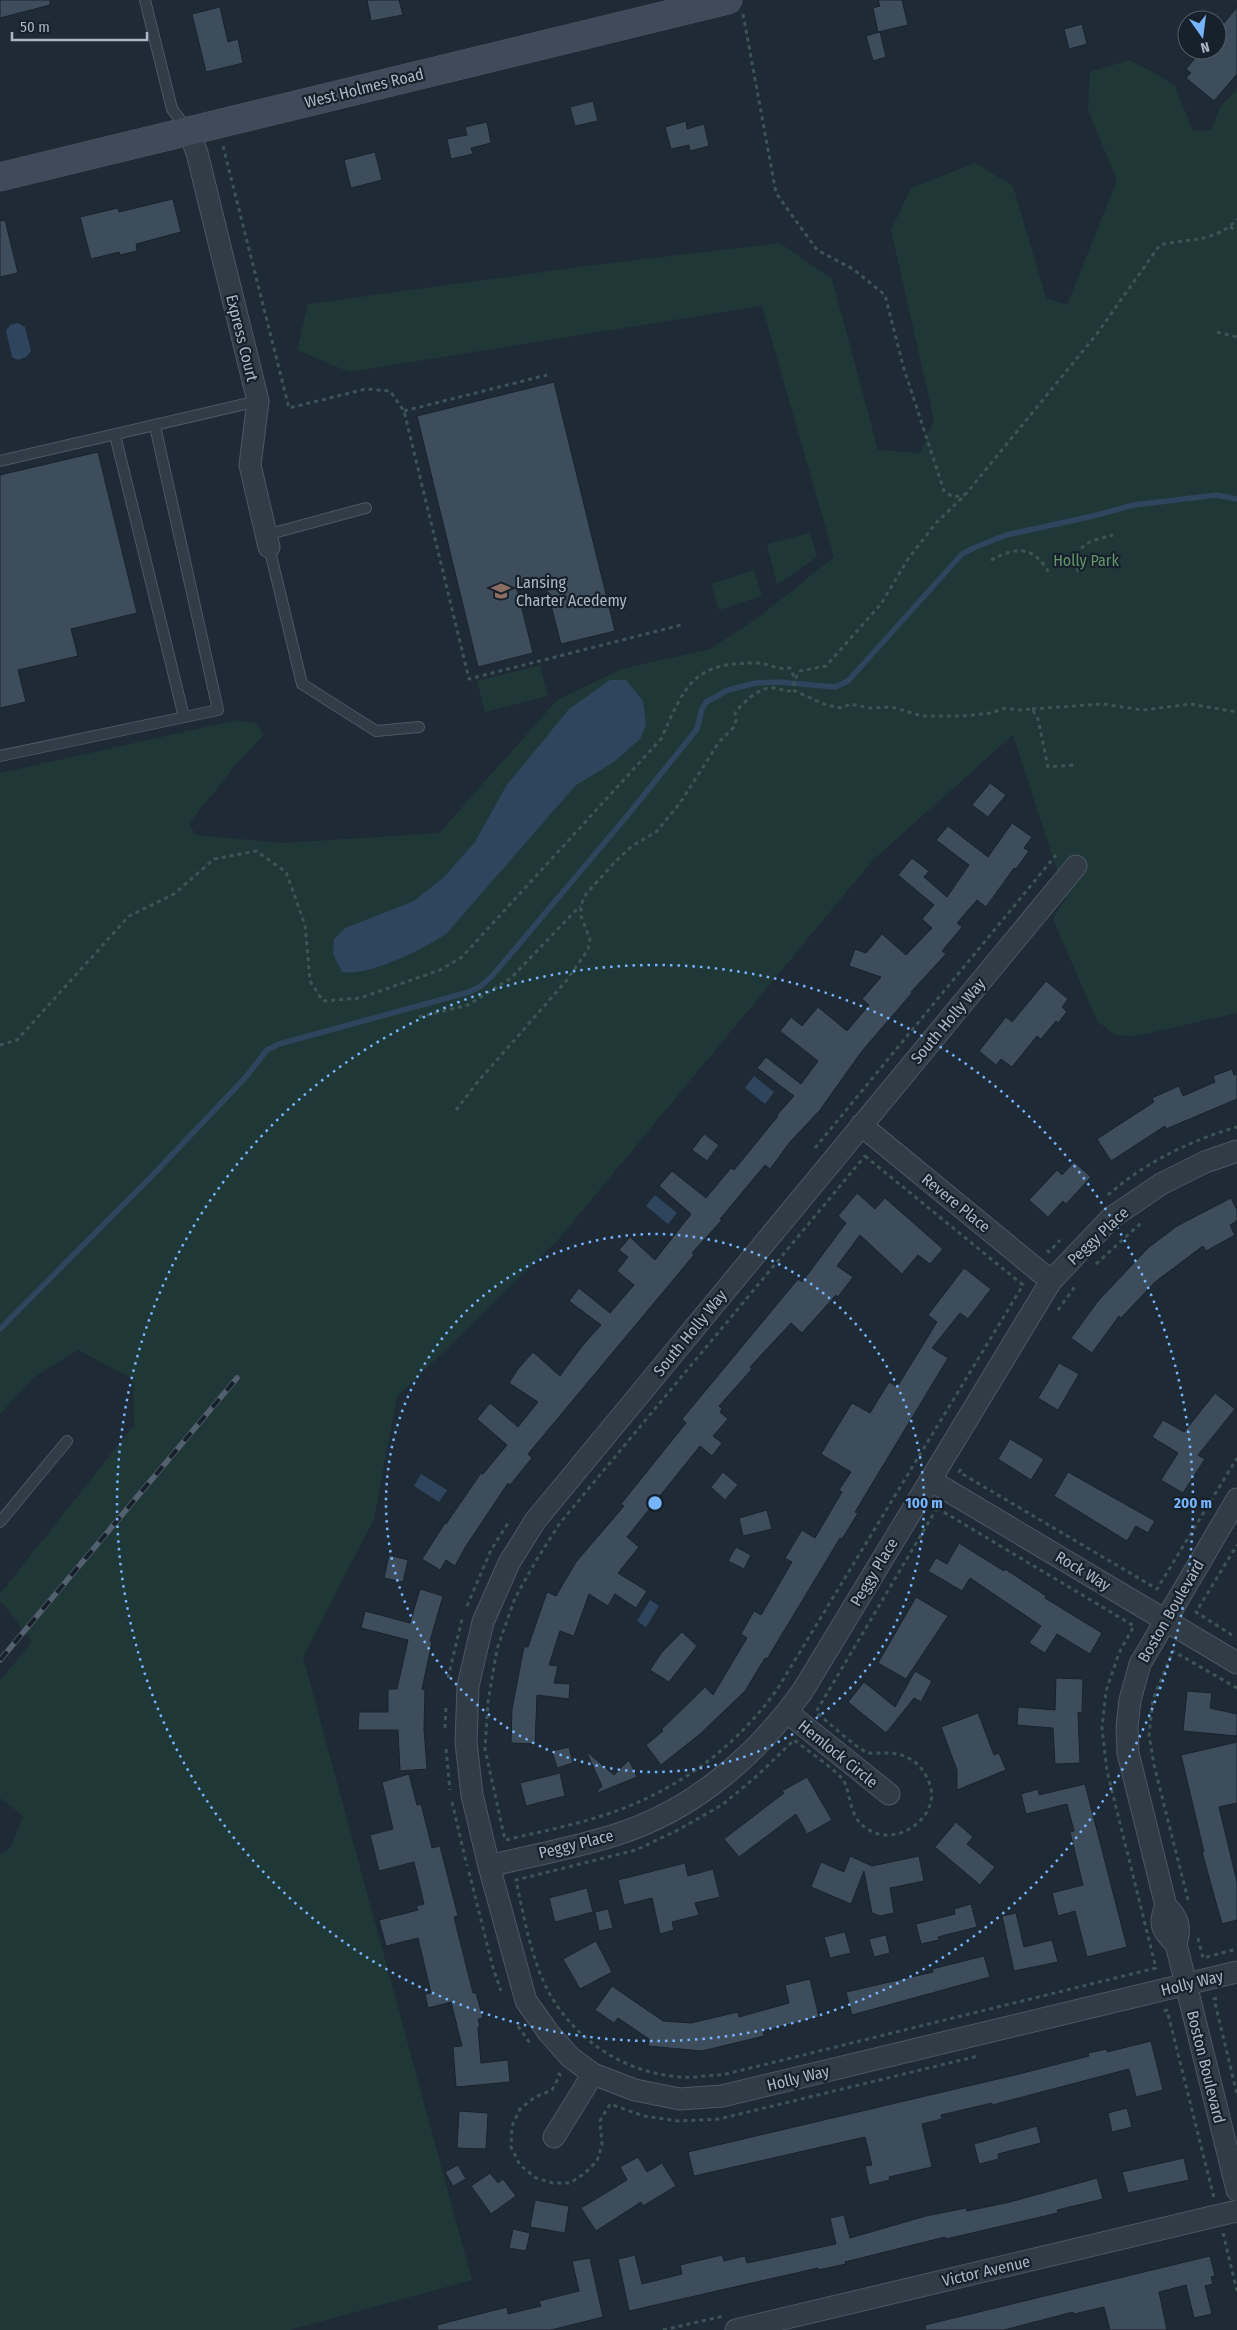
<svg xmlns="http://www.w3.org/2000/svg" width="1237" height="2330" font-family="'Fira Sans Condensed',sans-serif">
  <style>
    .green { fill: #203738 }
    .water { fill: #2e455d }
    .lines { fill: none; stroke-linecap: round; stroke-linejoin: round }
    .stream { stroke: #2e455d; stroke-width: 5.5 }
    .building { fill: #3e4d5c; stroke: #19232d }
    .lane-casing { stroke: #4c5762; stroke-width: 12 }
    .street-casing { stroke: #4c5762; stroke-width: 23 }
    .secondary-casing { stroke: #4c5762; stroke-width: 29 }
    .path { stroke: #3d5455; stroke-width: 3; stroke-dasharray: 4 4; stroke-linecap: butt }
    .lane { stroke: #313c47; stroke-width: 10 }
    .street { stroke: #313c47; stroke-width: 21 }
    .secondary { stroke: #3f4b5a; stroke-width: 28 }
    .rail-casing { stroke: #53606f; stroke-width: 5.5 }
    .rail { stroke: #17212b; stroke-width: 4; stroke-dasharray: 11; stroke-linecap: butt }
    .ring { fill: none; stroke: #76b5fe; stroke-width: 2.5; stroke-dasharray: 2.5 5 }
    .labels { text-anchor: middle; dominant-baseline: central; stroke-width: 4.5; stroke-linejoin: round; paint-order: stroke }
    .street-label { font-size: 16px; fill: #abb7c4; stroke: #17212b }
    .park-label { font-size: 16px; fill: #629669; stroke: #17212b }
    .poi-label { font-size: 16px; fill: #abb7c4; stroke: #17212b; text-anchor: start }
    .centre { fill: #76b5fe; stroke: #17212b; stroke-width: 2.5 }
    .ring-label { font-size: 15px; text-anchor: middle; font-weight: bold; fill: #76b5fe; stroke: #17212b; stroke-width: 4.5; stroke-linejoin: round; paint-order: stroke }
  </style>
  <rect width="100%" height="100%" fill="#1e2a36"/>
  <path class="green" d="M1129,60L1155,73L1175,86L1193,131L1211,130L1220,108L1237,88V1013L1137,1036L1115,1035L1097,1021L1053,919L1066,898L1013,735L873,860L558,1240L397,1397L374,1519L303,1657L472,2280L290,2330H0V1854L11,1847L23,1816L0,1798V1680L32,1642L0,1600V1594L134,1425L133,1379L78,1350L33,1378L0,1414V773L237,720L257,724L264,735L238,762L189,824L196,835L282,843L439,833L557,700L621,669L710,649L759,617L834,557L762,306L349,372L297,350L308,304L594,265L780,243L832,279L878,450L920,453L934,420L891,230L911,188L975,163L1013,186L1046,298L1067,305L1117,180L1088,110L1090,72Z
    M810,533L817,557L777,585L767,544Z
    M754,570L762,596L719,610L711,584Z
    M540,665L548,696L485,712L477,681Z"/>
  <path class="water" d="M18,323L25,327L31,351L26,357L18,360L12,357L6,331L10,325Z
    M610,680H626L643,701L646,725L640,739L614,762L576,785L446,934C422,950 370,976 342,972L333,954L334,939L345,928L414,901L444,877L475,842L506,786L569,709Z
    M754,1076L774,1092L765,1104L745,1088Z
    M655,1195L677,1213L668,1224L646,1206Z
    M421,1474L447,1490L439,1502L414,1486Z
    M650,1600L659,1606L646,1627L637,1621Z"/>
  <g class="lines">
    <path class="stream" d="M0,1329L148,1180L245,1078L267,1050L279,1044L469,992L481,986L493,975L627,816L697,729L702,709L706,702L728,690L756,683L779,682L835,687L848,681L962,554L976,547L1006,535L1093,516L1134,505L1217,495L1237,499"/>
  </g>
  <path class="building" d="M0,0H50V5L0,18Z
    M367,0H399L403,15L371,21Z
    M878,0H902L908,25L878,32L873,8L880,6Z
    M220,7L228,42L238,39L243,63L206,72L192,14Z
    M1237,7V74L1214,101L1186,78L1191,73L1186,69L1202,50H1217V32Z
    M1082,24L1087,44L1069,49L1064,29Z
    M880,32L886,57L873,61L866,36Z
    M593,101L598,121L575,126L570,107Z
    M686,121L687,129L704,124L709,146L690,151L689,145L671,149L665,127Z
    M487,122L491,143L471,148L473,154L451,159L447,139L467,135L465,127Z
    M375,152L382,180L351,188L344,160Z
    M173,199L181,232L136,244L137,251L120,255L119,252L91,259L80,217L118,208L119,212Z
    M5,220L18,273L0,277V221Z
    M554,382L615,631L561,644L544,578L516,585L533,653L478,667L417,416Z
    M98,452L137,613L71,629L78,656L18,670L26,702L0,708V475Z
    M990,783L1006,795L988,817L972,805Z
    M1012,823L1032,837L1024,848L1029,851L1016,869L1014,868L986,907L977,900L957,923L962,927L942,951L946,954L911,992L912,993L862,1051L820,1110L790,1142L770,1169L765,1165L720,1219L722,1220L692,1253L694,1255L528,1454L532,1458L510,1485L508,1483L466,1546L455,1566L446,1560L440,1570L422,1559L445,1523L446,1524L481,1473L483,1474L507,1445L477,1419L490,1403L518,1427L538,1402L509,1383L518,1369L533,1352L560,1376L583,1345L601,1325L569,1301L579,1288L610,1313L634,1285L617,1271L628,1257L619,1250L630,1237L655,1260L691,1214L659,1186L672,1171L706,1198L731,1168L734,1170L778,1116L777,1115L794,1096L757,1068L766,1057L801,1084L818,1061L780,1031L791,1017L802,1026L818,1007L847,1031L869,1005L862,999L881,977L849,966L855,949L866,953L882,934L906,955L932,928L922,919L934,905L898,875L912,858L929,871L924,877L947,897L969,865L936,840L948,826L988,857Z
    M1046,981L1068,999L1062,1007L1067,1012L1058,1023L1056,1021L1041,1039L1037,1036L1012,1067L1001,1059L996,1065L979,1051L1006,1017L1012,1022Z
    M1232,1069L1234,1075L1237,1074V1099L1166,1129L1165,1126L1111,1161L1097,1139L1154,1102L1152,1098L1179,1086L1183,1096L1215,1082L1213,1076Z
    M704,1134L719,1145L707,1161L692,1150Z
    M1074,1162L1091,1177L1066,1204L1063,1201L1048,1217L1029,1200L1057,1170L1062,1175Z
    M857,1193L875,1209L885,1198L943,1249L930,1264L918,1255L902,1274L860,1235L837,1266L853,1277L838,1297L836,1295L802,1333L791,1323L750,1367L752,1369L719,1406L722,1409L720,1412L728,1419L713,1436L722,1443L712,1456L700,1446L627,1537L639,1547L618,1573L647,1591L636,1608L615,1594L608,1606L589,1594L574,1636L560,1631L549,1665L558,1666L554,1683L570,1684L569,1699L537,1695L535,1744L511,1743L512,1709L524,1647H528L547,1592L556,1596L576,1562L624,1506L621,1504L686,1423L682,1419L798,1279L802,1282L846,1223L838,1216Z
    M1231,1198L1237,1210V1221L1230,1225L1235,1235L1206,1251L1203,1246L1155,1282L1121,1318L1119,1316L1092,1353L1071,1338L1098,1301L1148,1248L1177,1226Z
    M964,1268L991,1289L968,1319L960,1313L932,1348L948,1358L855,1512L858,1513L842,1539L840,1538L767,1659L765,1658L745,1691L700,1734L661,1765L646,1745L663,1731L661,1730L705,1687L713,1695L747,1638L741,1634L754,1611L761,1615L792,1562L785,1558L802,1530L815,1538L842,1492L839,1490L851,1472L821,1454L830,1439L852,1403L870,1413L889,1382L897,1387L937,1322L928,1315Z
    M1059,1363L1079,1374L1058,1410L1038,1398Z
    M1215,1393L1235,1409L1198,1455L1205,1459L1183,1493L1161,1480L1178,1453L1152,1437L1163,1420L1184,1432Z
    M1010,1439L1044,1459L1031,1480L998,1459Z
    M723,1472L738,1485L725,1500L711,1487Z
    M1068,1472L1155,1521L1148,1533L1136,1526L1127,1541L1054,1496Z
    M767,1510L772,1529L743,1536L739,1518Z
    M959,1543L1004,1571L1005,1569L1046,1596L1045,1598L1102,1633L1090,1654L1057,1634L1045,1653L1029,1643L1041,1626L970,1578L962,1591L928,1571L936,1558L947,1564Z
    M736,1547L751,1555L744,1569L728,1561Z
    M389,1555L408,1560L403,1582L384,1578Z
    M420,1589L443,1596L430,1641L432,1642L422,1689L425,1690L424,1729L427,1769L400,1771L398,1730H358L359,1712H388V1689H397L408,1640L361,1628L365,1611L410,1623Z
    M916,1597L948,1616L906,1679L878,1663Z
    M682,1632L697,1646L669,1682L650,1670L662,1652Z
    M915,1671L932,1681L921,1702L914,1698L886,1733L848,1702L864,1682L895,1707Z
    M1056,1678L1083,1679L1082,1713L1078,1712L1080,1763L1055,1764L1053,1728L1017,1725L1018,1707L1055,1710Z
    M1187,1691L1212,1693L1210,1708L1237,1714V1736L1183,1731Z
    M978,1713L994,1755L999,1753L1006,1770L957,1790V1770L941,1727Z
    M1237,1742V1803L1219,1807L1237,1882V1920L1222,1924L1202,1852H1204L1181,1755Z
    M569,1747L573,1763L557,1768L552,1751Z
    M586,1751L614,1775L629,1760L637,1777L595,1794L602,1786Z
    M560,1773L565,1796L526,1806L520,1783Z
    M409,1774L417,1805L421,1804L432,1848L440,1846L450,1885L458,1916L454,1917L473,1993H476L483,2018L478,2019L480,2026L478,2027L481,2063L508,2060L510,2082L456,2087L453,2047L462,2046L451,2002L428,2008L425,1994L431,1993L418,1938L386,1946L379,1920L418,1910L416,1906L424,1904L414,1862L379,1871L370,1835L393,1829L382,1782Z
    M807,1777L832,1820L807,1834L796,1814L739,1857L724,1839L784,1793L782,1791Z
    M1085,1784L1127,1947L1087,1957L1075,1911L1058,1916L1052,1893L1083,1885L1070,1832L1074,1831L1067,1804L1026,1814L1021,1794L1038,1789L1039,1795Z
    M956,1822L973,1837L967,1844L995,1867L980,1885L935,1847Z
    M850,1856L872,1866L919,1856L924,1881L890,1888L894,1913L880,1916L872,1913L864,1871L851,1904L811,1887L821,1862L844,1872Z
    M685,1863L688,1876L713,1869L720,1897L695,1903L699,1915L672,1922L674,1930L660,1934L652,1898L624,1905L618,1880Z
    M587,1888L593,1912L555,1922L549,1898Z
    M971,1904L977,1927L938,1937L939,1940L921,1944L916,1924L955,1914L954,1909Z
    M608,1909L613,1928L599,1931L595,1912Z
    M1016,1913L1024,1947L1052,1940L1058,1962L1014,1971L1002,1916Z
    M845,1932L851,1953L830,1958L824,1937Z
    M886,1935L890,1953L874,1957L869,1939Z
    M596,1941L612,1972L580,1989L563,1959Z
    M984,1956L990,1977L852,2015L846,1992L933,1972L932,1969Z
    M810,1979L819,2017L763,2031L764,2036L702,2051L648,2046L649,2039L618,2018L614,2023L595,2010L612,1986L663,2021L691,2023L738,2012L739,2017L789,2003L785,1985Z
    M1151,2041L1163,2090L1136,2097L1129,2069L992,2105V2103L941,2115L942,2119L922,2124L932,2167L889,2177L890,2180L869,2185L865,2166L872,2165L865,2137L694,2176L688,2152L1019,2074L1089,2056L1088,2053L1107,2049V2052Z
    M1127,2108L1132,2127L1112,2132L1108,2113Z
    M459,2111L488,2113L486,2149L457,2148Z
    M1037,2126L1041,2143L998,2154L999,2159L979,2164L974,2144Z
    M638,2157L647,2172L662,2163L676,2186L643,2206L641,2202L596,2231L581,2208L627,2180L620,2167Z
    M1184,2158L1189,2180L1128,2193L1122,2172Z
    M458,2165L466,2179L453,2186L445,2172Z
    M490,2173L498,2183L503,2179L516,2196L491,2214L471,2186Z
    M1097,2178L1103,2199L1057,2210L1058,2213L946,2239L945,2237L845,2262L846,2264L818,2270V2268L629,2311L618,2259L635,2255L642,2284L682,2274L680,2265L722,2255L724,2261L745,2256L747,2263L836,2244L830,2218L844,2215L850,2238L926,2216L966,2208L967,2211L1010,2202Z
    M535,2200L569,2206L565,2233L530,2227Z
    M513,2229L530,2233L526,2251L509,2248Z
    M1210,2256L1215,2276L1211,2277L1213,2284L1205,2286L1212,2314L1194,2318L1186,2285L1159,2292L1167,2330H1110L1104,2307L1074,2314L1073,2312L1004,2330H926L925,2325Z
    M590,2258L603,2317L551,2330H438L437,2325L507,2307L508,2314L541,2306L539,2301L579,2291L572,2261Z"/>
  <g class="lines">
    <g class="lane-casing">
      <path id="lane" d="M145,0L172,109L188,130
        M115,435L184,717
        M0,461L258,401
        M266,535L366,508
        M269,547L302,684L376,731L419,727
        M0,756L218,710L155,426
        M0,1522L67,1441"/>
    </g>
    <g class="street-casing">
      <path id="street" d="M189,131L197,153L258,401L250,465L269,547
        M1076,866L535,1521L509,1563L483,1622L468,1686L466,1742L472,1795L489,1866L526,2001L548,2032L570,2057L593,2074L635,2090L680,2099L722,2096L1237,1972
        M861,1125L1051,1281
        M930,1480L1237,1663
        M788,1713L889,1794
        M489,1866C530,1856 574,1848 615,1835C692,1811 755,1757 802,1692L1051,1281L1111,1218L1161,1184L1205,1162L1237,1151
        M1166,1906L1128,1753L1127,1727L1130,1700L1140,1664L1237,1499
        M1176,1944C1162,1931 1158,1924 1166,1906C1179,1919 1181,1927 1176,1944L1237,2190
        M554,2137L593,2074
        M736,2330L1237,2211"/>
    </g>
    <g class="secondary-casing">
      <path id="secondary" d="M0,177L728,0"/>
    </g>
    <path class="path" d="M743,14L776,193L817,250L853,269L885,295L904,369L944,491L953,497L964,495
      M223,146L289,408L366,389L390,391L404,411L469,679L681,625
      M1230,227L1237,231
      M1217,332L1237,337
      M404,411L547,375
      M991,560C1019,545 1035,547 1051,576
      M1078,572C1075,542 1088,542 1113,535
      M1032,709L1102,704L1143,710L1190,704L1237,712
      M1073,765L1048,767L1038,719L1032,709L1019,710L1005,708L991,713L962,716H922L892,707L870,708L850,704L842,708L826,705L793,690L795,679L800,671L826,666L881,604L908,559L936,523L965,495L1096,335L1160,245C1188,238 1216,243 1237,219
      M419,1017L468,1005L511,978L580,906
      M0,1045L17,1040L129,916L174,894L214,859L256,851L286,872L305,925L310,981L323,1001L360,998L440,970L462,957L661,739C685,686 692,662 757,663C768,663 779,671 790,668L795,679
      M456,1110L476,1084L566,981L588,950L590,939L581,916V905L586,894L615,862L632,846L656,832L680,803L719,742L733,728L736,721L735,713C743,703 759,686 774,688C781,688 785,693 793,690
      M815,1148L1056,855
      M865,1156L1023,1285L778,1688C733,1752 669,1796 595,1818C565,1827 535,1833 505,1840L485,1749L488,1702L497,1649L515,1598L537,1559L560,1523Z
      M1108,1195C1144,1163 1191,1140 1237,1127
      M1047,1250L1049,1252L1060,1240
      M1096,1264L1141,1223
      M1058,1310L1076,1285
      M961,1469L959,1472L1157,1589L1237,1458
      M937,1508L1134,1626L1119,1653L1106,1691L1102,1728L1107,1771L1156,1968L722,2075C708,2075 694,2078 680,2077C613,2072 556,2026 536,1962C527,1936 522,1908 516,1880L636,1850L676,1831L722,1805L757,1776L794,1740C803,1747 840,1773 844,1781C852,1799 849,1819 869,1830C898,1848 943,1815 929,1782C920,1760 904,1752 881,1753C877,1753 870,1754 866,1752C854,1746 828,1722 816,1712Z
      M467,1606L491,1550L510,1520
      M1232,1635L1196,1612L1237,1545
      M448,1678L462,1619
      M445,1728L446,1707
      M446,1749L450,1790
      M452,1802L467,1866
      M469,1872L493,1968L501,1991
      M1188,1900L1154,1765L1149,1735L1153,1699L1173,1651L1237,1688
      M1198,1938L1203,1958L1237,1949
      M1217,1998L1214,1999L1237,2094
      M1164,2011L1167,2010L1214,2198
      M518,2026L530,2043
      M558,2073L560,2075L552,2090L535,2097L520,2109L512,2126L511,2147L520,2165L536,2178L553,2183H570L585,2173L597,2161L602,2145L600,2121L610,2104L644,2116L678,2121L719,2119L978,2056
      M1223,2233L1237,2291
      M663,2330L724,2316"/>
    <use href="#lane" class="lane"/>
    <use href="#street" class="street"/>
    <use href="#secondary" class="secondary"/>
    <g class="rail-casing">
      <path id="rail" d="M0,1660L237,1378"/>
    </g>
    <use href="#rail" class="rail"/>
  </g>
  <g class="ring">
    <circle cx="655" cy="1503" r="269"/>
    <circle cx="655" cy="1503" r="538"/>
  </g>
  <defs>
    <g id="school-bare" transform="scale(1.5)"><path d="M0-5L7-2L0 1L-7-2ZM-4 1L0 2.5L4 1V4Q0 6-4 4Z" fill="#8d6e63" stroke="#17212b" stroke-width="2.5" paint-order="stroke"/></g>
  </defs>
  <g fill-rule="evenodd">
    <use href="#school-bare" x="501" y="591"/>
  </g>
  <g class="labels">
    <g class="street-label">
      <text transform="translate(364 88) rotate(-14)">West Holmes Road</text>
      <text transform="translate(242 338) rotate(76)">Express Court</text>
      <text transform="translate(948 1021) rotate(-50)">South Holly Way</text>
      <text transform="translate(956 1203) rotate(39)">Revere Place</text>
      <text transform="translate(1098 1236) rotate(-43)">Peggy Place</text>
      <text transform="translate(690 1333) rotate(-51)">South Holly Way</text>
      <text transform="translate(1083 1571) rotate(31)">Rock Way</text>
      <text transform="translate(874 1572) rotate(-59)">Peggy Place</text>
      <text transform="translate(1171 1611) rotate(-60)">Boston Boulevard</text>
      <text transform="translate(838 1754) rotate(39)">Hemlock Circle</text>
      <text transform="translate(576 1844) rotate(-14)">Peggy Place</text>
      <text transform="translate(1192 1983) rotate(-14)">Holly Way</text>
      <text transform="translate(1206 2067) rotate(76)">Boston Boulevard</text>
      <text transform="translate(798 2078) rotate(-14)">Holly Way</text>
      <text transform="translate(986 2271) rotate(-13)">Victor Avenue</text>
    </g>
    <g class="park-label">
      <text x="1086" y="560">Holly Park</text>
    </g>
    <g class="poi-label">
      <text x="516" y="582">Lansing<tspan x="516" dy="18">Charter Acedemy</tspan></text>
    </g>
  </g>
  <circle cx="655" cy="1503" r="8" class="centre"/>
  <g class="ring-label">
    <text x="924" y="1508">100 m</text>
    <text x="1193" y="1508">200 m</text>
  </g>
  <g transform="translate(1202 35) rotate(166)"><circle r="24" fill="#17212b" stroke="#525d68"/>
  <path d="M0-4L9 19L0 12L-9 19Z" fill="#76b5fe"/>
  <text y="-8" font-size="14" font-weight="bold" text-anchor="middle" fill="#abb7c4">N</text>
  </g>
  <path d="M12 32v8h135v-8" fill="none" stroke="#abb7c4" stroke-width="2.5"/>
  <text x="20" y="32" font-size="15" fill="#abb7c4" stroke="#17212b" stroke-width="4" paint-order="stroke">50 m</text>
</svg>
